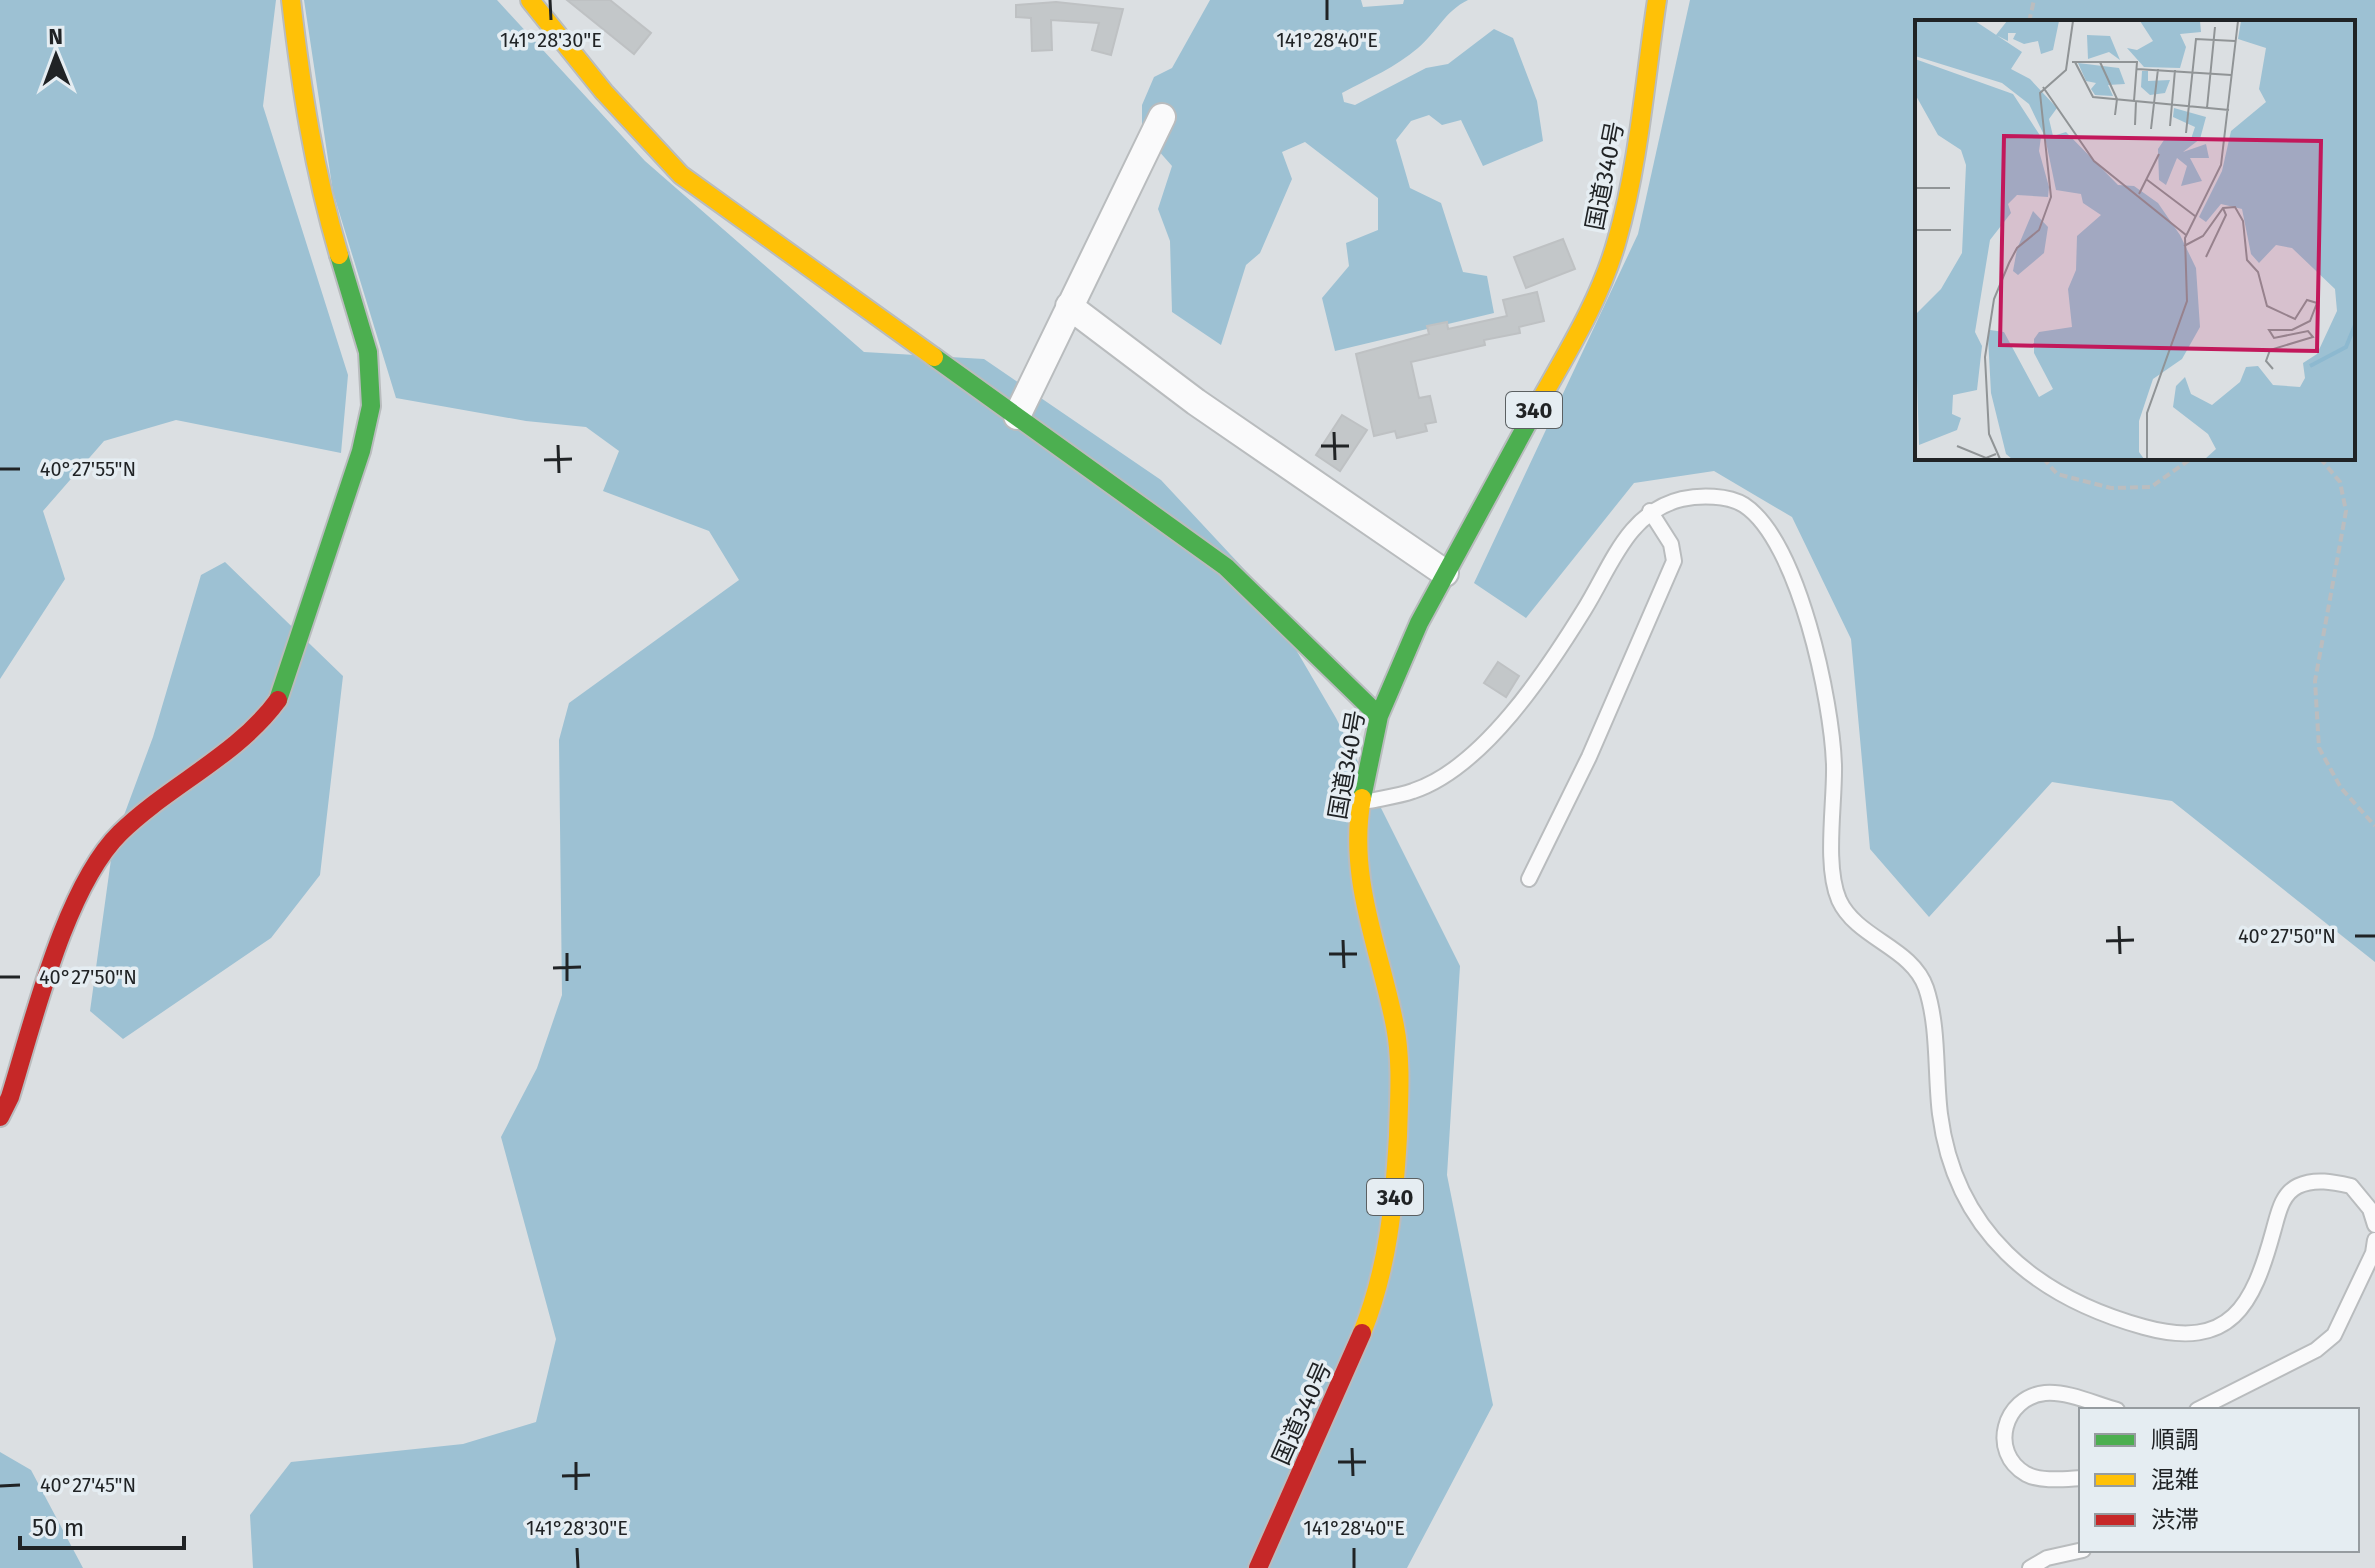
<svg xmlns="http://www.w3.org/2000/svg" width="2375" height="1568" font-family="'Fira Sans','Noto Sans JP',sans-serif">
  <style>
    .forest { fill: #9dc1d3; fill-rule: evenodd }
    .building { fill: #c3c7c9; stroke: #bec1c3; stroke-width: 2 }
    .lines { fill: none; stroke-linecap: round; stroke-linejoin: round }
    .lane-casing { stroke: #b9bcbe; stroke-width: 18 }
    .street-casing { stroke: #b9bcbe; stroke-width: 30 }
    .fast-casing { stroke: #b9bcbe; stroke-width: 22 }
    .slow-casing { stroke: #b9bcbe; stroke-width: 22 }
    .jam-casing { stroke: #b9bcbe; stroke-width: 22 }
    .path { stroke: #bbbdbf; stroke-width: 4; stroke-dasharray: 8 4; stroke-linecap: butt }
    .lane { stroke: #fafafb; stroke-width: 14 }
    .street { stroke: #fafafb; stroke-width: 26 }
    .fast { stroke: #4caf50; stroke-width: 18 }
    .slow { stroke: #ffc107; stroke-width: 18 }
    .jam { stroke: #c62828; stroke-width: 18 }
    .ticks { fill: none; stroke: #202325; stroke-width: 3 }
    .labels { text-anchor: middle; dominant-baseline: central; stroke-width: 7; stroke-linejoin: round; paint-order: stroke }
    .shield { fill: #e5edf2; stroke: #5b6062; stroke-width: 2 }
    .shield-label { font-size: 22px; font-weight: bold; fill: #202325 }
    .street-label { font-size: 24px; fill: #202325; stroke: #e5edf2 }
    .inset-river { fill: none; stroke: #8db9d0; stroke-width: 4 }
    .inset-road { fill: none; stroke: #909496; stroke-width: 2 }
    .view { fill: #c2185b; fill-opacity: 0.15; stroke: #c2185b; stroke-width: 4 }
    .inset-edge { fill: none; stroke: #202325; stroke-width: 4 }
    .ticks-label { font-size: 20px; text-anchor: middle; fill: #202325; stroke: #e5edf2; stroke-width: 7; stroke-linejoin: round; paint-order: stroke }
  </style>
  <rect width="100%" height="100%" fill="#dbdfe2"/>
  <path class="forest" d="M0,0H276L263,106L348,375L341,453L176,420L104,441L43,511L65,579L0,679Z
    M304,0H497L645,161L864,352L984,359L1161,480L1257,583L1336,718L1460,966L1447,1175L1493,1405L1407,1568H253L250,1515L291,1462L463,1444L536,1422L556,1339L501,1137L537,1068L562,995L559,740L569,703L739,580L709,531L603,491L619,451L586,427L526,421L396,398L333,192Z
    M1210,0H1361L1363,7L1403,4L1404,0H1468C1445,11 1437,32 1418,48C1396,67 1368,79 1342,93L1344,102L1355,105L1426,68L1448,64L1494,29L1513,38L1537,101L1543,141L1483,166L1461,120L1442,125L1429,115L1411,121L1396,140L1410,188L1441,203L1463,272L1487,276L1494,313L1335,351L1322,298L1349,266L1346,243L1378,230V198L1305,142L1282,152L1292,179L1260,253L1246,265L1221,345L1172,312L1170,241L1158,209L1172,166L1142,132V105L1154,77L1172,68Z
    M1690,0H2375V962L2172,801L2052,782L1929,917L1870,849L1851,639L1792,517L1714,471L1634,483L1526,618L1474,583L1638,234ZM1917,22H2353V458H1917Z
    M225,562L343,676L320,875L271,938L123,1039L90,1011L113,845L153,737L201,575Z
    M0,1452L31,1470L83,1568H0Z"/>
  <path class="building" d="M567,0H610L651,33L634,54Z
    M1056,2L1123,9L1111,55L1092,50L1099,23L1051,20L1052,50L1032,51L1031,18L1016,17V5Z
    M1563,239L1575,269L1526,288L1514,257Z
    M1537,292L1544,321L1519,327L1520,333L1484,340L1485,345L1411,362L1419,398L1430,396L1436,422L1425,424L1427,431L1397,438L1395,431L1374,436L1356,354L1429,334L1427,326L1447,322L1448,329L1507,316L1503,300Z
    M1342,415L1367,430L1340,471L1316,455Z
    M1498,662L1519,676L1506,697L1484,683Z"/>
  <g class="lines">
    <g class="lane-casing">
      <path id="lane" d="M1369,801C1383,798 1399,796 1413,791C1483,768 1547,670 1584,610C1611,567 1627,512 1682,499C1700,495 1728,495 1744,505C1799,541 1832,702 1834,765C1835,803 1824,865 1839,900C1857,939 1912,947 1926,988C1939,1027 1935,1074 1940,1114C1955,1231 2035,1297 2144,1327C2231,1351 2253,1305 2273,1232C2278,1215 2281,1194 2298,1186C2315,1178 2333,1182 2351,1186L2370,1209L2375,1225
        M1529,879L1589,757L1674,561L1671,544L1650,511
        M2197,1410L2316,1350L2334,1335L2373,1253L2375,1240
        M2081,1478C2064,1479 2041,1482 2026,1474C1988,1452 2004,1397 2045,1393C2068,1391 2095,1404 2117,1410
        M2030,1568L2047,1558L2083,1550"/>
    </g>
    <g class="street-casing">
      <path id="street" d="M1069,306L1196,402L1445,573
        M1017,416L1162,117"/>
    </g>
    <g class="fast-casing">
      <path id="fast" d="M934,357L1226,567L1379,716
        M278,700L361,451L371,406L368,352L339,255
        M1362,798L1379,716L1419,623L1532,415"/>
    </g>
    <g class="slow-casing">
      <path id="slow" d="M291,0C301,87 314,171 339,255
        M530,0L604,92L681,175L934,357
        M1532,415C1563,359 1600,302 1617,240C1639,163 1645,79 1657,0
        M1362,798C1347,878 1380,949 1395,1026C1402,1062 1399,1099 1398,1136C1394,1205 1388,1268 1362,1333"/>
    </g>
    <g class="jam-casing">
      <path id="jam" d="M0,1117L10,1097C33,1023 65,887 120,833C169,785 237,756 278,700
        M1258,1568L1362,1333"/>
    </g>
    <path class="path" d="M2029,22L2034,0
      M2043,458L2057,474L2111,488L2151,487L2192,458
      M2320,458L2340,482L2346,511L2315,681L2319,748L2341,788L2375,826"/>
    <use href="#lane" class="lane"/>
    <use href="#street" class="street"/>
    <use href="#fast" class="fast"/>
    <use href="#slow" class="slow"/>
    <use href="#jam" class="jam"/>
  </g>
  <path class="ticks" d="M550,0L551,20M1327,0V20M1334,432L1335,460M558,445L559,473M1321,446H1349M544,460L572,459M0,469H20M2119,926L2120,954M2355,936H2375M1343,940L1344,968M2106,941L2134,940M567,953V981M1329,954H1357M553,968L581,967M0,977H20M1352,1448L1353,1476M576,1462V1490M1338,1462H1366M562,1476L590,1475M0,1486L20,1485M577,1548L578,1568M1354,1548V1568"/>
  <g class="labels">
    <g class="shield">
      <rect x="1506" y="392" width="56" height="36" rx="6"/>
      <rect x="1367" y="1179" width="56" height="36" rx="6"/>
    </g>
    <g class="shield-label">
      <text x="1534" y="410">340</text>
      <text x="1395" y="1197">340</text>
    </g>
    <g class="street-label">
      <text transform="translate(1605 176) rotate(-79)">国道340号</text>
      <text transform="translate(1347 765) rotate(-80)">国道340号</text>
      <text transform="translate(1302 1413) rotate(-66)">国道340号</text>
    </g>
  </g>
  <g transform="translate(1915 20)">
    <rect width="440" height="440" fill="#dbdfe2"/>
    <path d="M0,1H60L107,32L96,49L115,59L142,88L134,99L138,116L151,112L203,165L219,166L243,183L265,215L281,248L285,307L267,339L238,359L224,401V432L229,439H97L91,434L76,373L73,317L75,310L89,312L124,377L138,369L119,333V319L124,312L157,307L153,269L161,250L162,216L186,195L168,183L166,174L141,170L130,117L114,84L87,63L0,36ZM92,1H144L138,30L126,34L123,21L109,24L98,19L101,13H93V21L81,15ZM225,1H285L286,12L265,14L271,27L265,48L229,47L212,28L222,30L238,21ZM326,1H440V439H290L301,429L293,414L258,387L261,366L270,357L276,374L297,385L325,362L331,347L343,346L358,365L385,367L390,358L388,343L402,334L422,291L420,269L377,228L361,225L344,243L336,234L327,189L306,184L291,202L284,197L307,151L316,111L351,82L344,69L351,28L323,19ZM172,15L195,16L205,40L194,32L173,39ZM0,39L98,74L126,117L124,131L134,167L133,177L102,175L93,184L96,193L75,220L60,312L67,326L62,370L38,375L37,394L46,398L42,410L4,425L0,295L26,269L47,233L51,145L46,130L23,115L0,74ZM163,43L204,48L210,64L193,65L198,76L180,75L176,69L181,63L171,61ZM227,51H233V61L255,60L250,73L235,75L226,67ZM259,88L291,97L285,119L268,132L291,124L294,138H275L287,161L266,166L272,146L262,138L251,165L244,160L243,129L251,117L276,119L280,107L258,97ZM118,191L133,207L129,233L103,255L98,251L102,229Z" fill="#9dc1d3"/>
    <path class="inset-river" d="M395,346L431,327L440,305"/>
    <path class="inset-road" d="M157,42H222L219,81M160,42L178,77L314,90M185,42L202,79L200,95M222,49L316,55M128,67L179,141L271,215M292,88L300,7M220,105L221,81M255,106L260,50M236,109L243,49M271,113L281,19L320,21M231,159L280,196M0,168H35M224,174L244,134M0,210H36M269,226L288,216L308,188L320,187L328,201L332,240L343,252L352,286L380,299L392,280L402,283L395,301L377,310H354L359,318L393,311L398,317L355,330L351,341L358,349M291,237L311,195L308,188M42,426L71,438L81,434M85,439L74,414L70,337L79,279L94,243L102,228L124,210L136,177L125,73L151,50L158,1M232,439V393L272,281L270,218L306,145L323,1"/>
    <path class="view" d="M89,116L406,121L402,331L85,325Z"/>
    <rect width="440" height="440" class="inset-edge"/>
  </g>
  <g class="ticks-label">
    <text x="551" y="47">141°28'30"E</text>
    <text x="1327" y="47">141°28'40"E</text>
    <text x="88" y="476">40°27'55"N</text>
    <text x="2287" y="943">40°27'50"N</text>
    <text x="88" y="984">40°27'50"N</text>
    <text x="88" y="1492">40°27'45"N</text>
    <text x="577" y="1535">141°28'30"E</text>
    <text x="1354" y="1535">141°28'40"E</text>
  </g>
  <rect x="2079" y="1408" width="280" height="144" fill="#e5edf2" stroke="#969ca0" stroke-width="2"/>
  <rect x="2095" y="1434" width="40" height="12" fill="#4caf50" stroke="#969ca0" stroke-width="2"/>
  <text x="2151" y="1448" font-size="24" fill="#202325">順調</text>
  <rect x="2095" y="1474" width="40" height="12" fill="#ffc107" stroke="#969ca0" stroke-width="2"/>
  <text x="2151" y="1488" font-size="24" fill="#202325">混雑</text>
  <rect x="2095" y="1514" width="40" height="12" fill="#c62828" stroke="#969ca0" stroke-width="2"/>
  <text x="2151" y="1528" font-size="24" fill="#202325">渋滞</text>
  <g transform="translate(56 56) rotate(359)" stroke="#e5edf2" stroke-width="6" paint-order="stroke">
  <path d="M0-6L14 30L0 20L-14 30Z" fill="#202325"/>
  <text y="-12" font-size="22" font-weight="bold" text-anchor="middle" fill="#202325">N</text>
  </g>
  <path d="M20 1536v12h164v-12" fill="none" stroke="#202325" stroke-width="4"/>
  <text x="32" y="1536" font-size="24" fill="#202325" stroke="#e5edf2" stroke-width="6" paint-order="stroke">50 m</text>
</svg>
